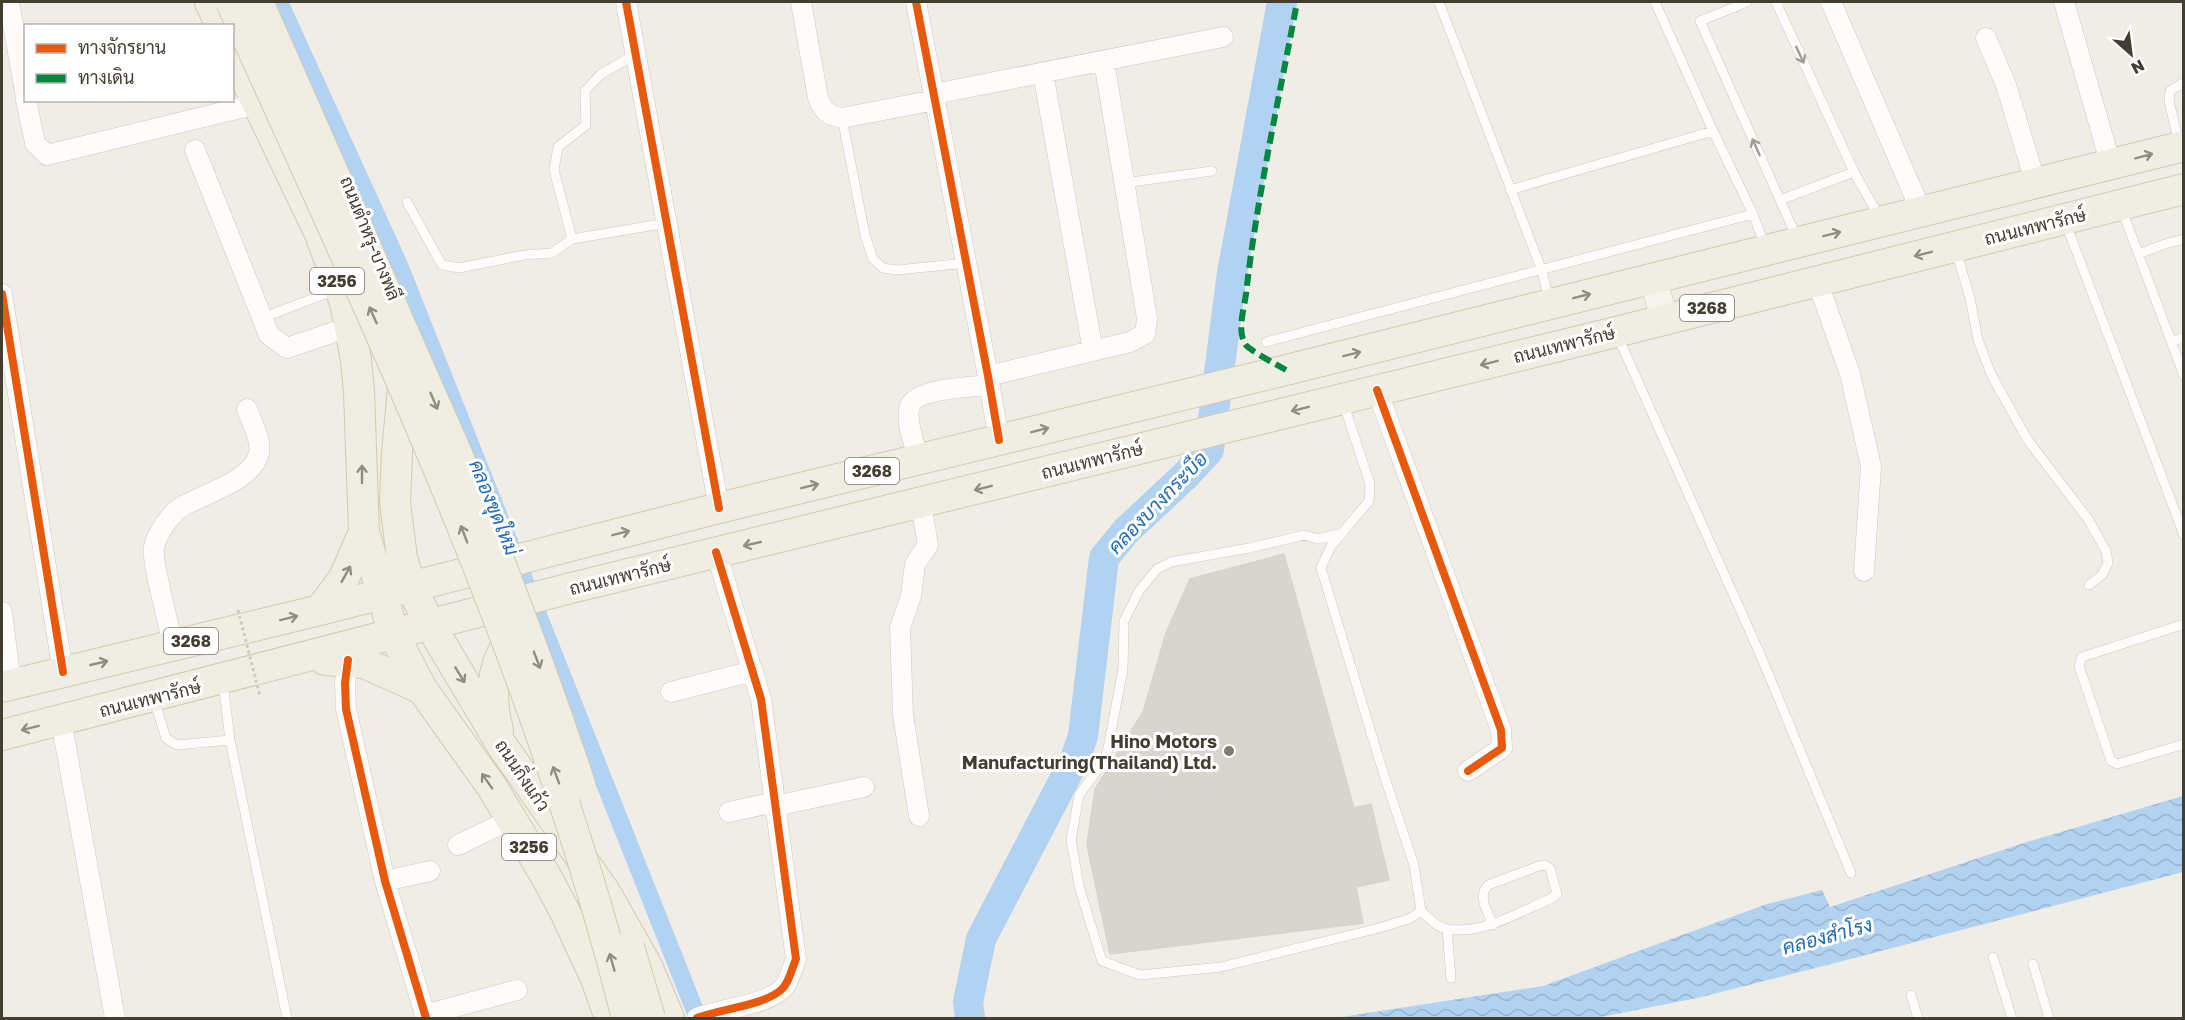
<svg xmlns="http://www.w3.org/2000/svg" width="2185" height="1020" font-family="'Golos Text',Sarabun,sans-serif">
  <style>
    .water { fill: url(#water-waves) }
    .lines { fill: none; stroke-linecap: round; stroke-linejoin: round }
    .canal { stroke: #b1d2f1; stroke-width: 18 }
    .river { stroke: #b1d2f1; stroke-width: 30 }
    .building { fill: #d8d5ce; stroke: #d7d4cb; stroke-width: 1.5 }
    .lane-casing { stroke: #cbc9c1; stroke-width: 10 }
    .street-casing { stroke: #cbc9c1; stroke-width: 21 }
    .secondary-casing { stroke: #cfcbbb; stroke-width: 28 }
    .primary-casing { stroke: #d3cbb1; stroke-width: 32 }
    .lane { stroke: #fdfcfb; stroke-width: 9 }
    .street { stroke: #fdfcfb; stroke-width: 20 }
    .secondary { stroke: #f6f4ec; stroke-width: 27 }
    .primary { stroke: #f0ede2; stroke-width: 30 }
    .primary-bridge-casing { stroke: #d3cbb1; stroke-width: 32; stroke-linecap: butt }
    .path-bridge { stroke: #cdcbc5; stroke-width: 3; stroke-dasharray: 3 3; stroke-linecap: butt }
    .primary-bridge { stroke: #f0ede2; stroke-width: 30 }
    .quiet { stroke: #00873e; stroke-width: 6; stroke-dasharray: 12 6; stroke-linecap: butt }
    .cycleway-casing { stroke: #fff; stroke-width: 11 }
    .cycleway { stroke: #e8590c; stroke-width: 8 }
    .oneway { stroke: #a09d96 }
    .oneway2 { stroke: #918d81 }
    .poi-dot { fill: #807b71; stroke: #fff; stroke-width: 2 }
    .labels { text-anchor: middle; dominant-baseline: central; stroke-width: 6; stroke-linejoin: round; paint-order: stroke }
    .shield { fill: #fff; stroke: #7c7870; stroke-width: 1.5 }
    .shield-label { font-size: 16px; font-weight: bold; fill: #443e32 }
    .street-label { font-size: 18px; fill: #443e32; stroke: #fff }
    .poi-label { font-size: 18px; font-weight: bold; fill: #443e32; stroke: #fff; text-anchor: end }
    .water-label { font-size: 20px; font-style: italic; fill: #226db8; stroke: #fff }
  </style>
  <defs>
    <pattern id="water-waves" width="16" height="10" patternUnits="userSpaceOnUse" patternTransform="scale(1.5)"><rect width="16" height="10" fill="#b1d2f1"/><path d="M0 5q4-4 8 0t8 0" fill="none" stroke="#99b5cf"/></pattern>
  </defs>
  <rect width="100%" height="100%" fill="#efede5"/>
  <path class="water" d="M2183,796V872L1839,962L1697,998L1596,1018H1335L1543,986L1767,904L1822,890L1830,907L2027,842Z"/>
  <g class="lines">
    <path class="canal" d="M279,2L399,265L698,1018"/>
    <path class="river" d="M970,1018L968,1002L981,939L1075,759L1083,736L1104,558L1126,531L1185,476L1209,450L1232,273L1282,2"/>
  </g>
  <path class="building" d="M1284,554L1354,808L1371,804L1389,880L1356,887L1363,923L1110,954L1087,845L1095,789L1143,712L1166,633L1190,579Z"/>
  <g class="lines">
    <g class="lane-casing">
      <path id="lane" d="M1439,2L1542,271L1549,300
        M1655,2L1713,131L1753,214L1765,246
        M1747,2L1700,21L1797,238
        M1776,2L1854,172L1880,218
        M842,118L865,235L873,259L883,268L897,270L967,263
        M2179,143L2169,101L2170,91L2184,82
        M1124,183L1212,171
        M1510,190L1713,131
        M1780,200L1854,172
        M407,202L442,265L459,268L524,255L552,253L572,239L667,223
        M2122,210L2184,376
        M2066,224L2184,535
        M572,239L554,170L558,147L586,125L585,91L601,74L636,54
        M1956,251L1970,298L1978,340L1991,374L2027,439L2088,519L2106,551L2108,563L2102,575L2089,585
        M2138,254L2165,244L2184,239
        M262,318L335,290
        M1618,337L1760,654L1851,873
        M2171,341L2184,338
        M1266,342L1753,214
        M1343,402L1370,484L1369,501L1331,546L1321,568L1383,772L1414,865L1421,911L1409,919L1375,929L1221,967L1140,975L1102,961L1079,886L1071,840L1079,795L1099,768L1107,753L1123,669L1124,621L1139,591L1157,569L1171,562L1249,548L1304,535L1318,539L1343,533
        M2184,624L2082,657L2079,666L2111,761L2117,764L2184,744
        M223,682L230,740
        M154,700L166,738L177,745L230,740L287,1018
        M1421,911C1429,918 1437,928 1448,929C1482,935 1519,912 1550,899L1557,894L1550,868L1545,865L1539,866L1488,885C1477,897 1488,912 1493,925
        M1447,929L1451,978
        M1993,957L2012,1018
        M2033,964L2049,1018
        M1911,995L1918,1018"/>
    </g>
    <g class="street-casing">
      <path id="street" d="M9,2L26,97
        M626,2L719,508
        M801,2L818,98C823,111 828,115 842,118L935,100
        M916,2L988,376L999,440
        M1831,2L1921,211
        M2064,2L2111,165
        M1986,38L2006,85L2036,184
        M1043,73L1093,351
        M934,94L1223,37
        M26,100L35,143L47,155L257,104
        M195,150L269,335L287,348L349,327
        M1817,280L1850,374L1871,466L1864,571
        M2,294L63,672
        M988,376L1130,342L1145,334L1147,318L1104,61
        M1377,390L1501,730L1502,748L1468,771
        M919,460C915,445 906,424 909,409C912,388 972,387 990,385
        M2,612L11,685
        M173,646C170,627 151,561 154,547C157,533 171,513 183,506C205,493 253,481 259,453C262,440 251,421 247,409
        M348,660L345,683L346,709L385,881L426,1018
        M671,692L753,671
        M61,720L115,1018
        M775,806L864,787
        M729,812L775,802
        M919,816L903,715L900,628L911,596L915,564L928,545L921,504
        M458,845L512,819
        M385,881L430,871
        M425,1015L517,990
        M697,1018C720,1009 766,1005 782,989C789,983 792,968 796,959L761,699L716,552"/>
    </g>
    <g class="secondary-casing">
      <path id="secondary" d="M1653,278L1664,318"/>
    </g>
    <g class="primary-casing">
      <path id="primary" d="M210,2L221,26
        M232,50L320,234L345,303L356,360L359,392L364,532L394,635L422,689L492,787L547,878L566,914L596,979L610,1018
        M404,377L397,453L395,503L402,558L411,586L430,625L503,747L605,892L647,966L669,1018
        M320,610L344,578L364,532
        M325,660L364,663L422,689
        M2,687L320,610L719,508L1286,370L2184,146
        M498,730C488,693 492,654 522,628
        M2,735L571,588L1616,332L2184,189"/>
    </g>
    <use href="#lane" class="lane"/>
    <use href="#street" class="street"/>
    <use href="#secondary" class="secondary"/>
    <use href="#primary" class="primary"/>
    <g class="primary-bridge-casing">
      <path id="primary-bridge" d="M231,2C381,333 538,664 627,1018
        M258,2L457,454C501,563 543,672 580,784
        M629,947L650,1018"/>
    </g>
    <path class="path-bridge" d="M238,610L260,696"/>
    <use href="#primary-bridge" class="primary-bridge"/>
    <path class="quiet" d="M1286,370C1279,366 1247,349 1245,344C1237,330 1244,309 1246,294C1257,196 1279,99 1297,2"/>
    <g class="cycleway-casing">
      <path id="cycleway" d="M626,2L719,508
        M916,2L988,376L999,440
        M2,294L63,672
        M1377,390L1501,730L1502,748L1468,771
        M348,660L345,683L346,709L385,881L426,1018
        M697,1018C720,1009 766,1005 782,989C789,983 792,968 796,959L761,699L716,552"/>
    </g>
    <use href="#cycleway" class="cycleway"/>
  </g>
  <defs><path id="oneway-shaft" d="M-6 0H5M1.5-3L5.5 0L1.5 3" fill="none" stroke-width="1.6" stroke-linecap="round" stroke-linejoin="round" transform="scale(1.5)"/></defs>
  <g class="oneway">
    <use href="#oneway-shaft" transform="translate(1800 55) rotate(65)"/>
    <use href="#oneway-shaft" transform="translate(1756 147) rotate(-114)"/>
  </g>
  <g class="oneway2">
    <use href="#oneway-shaft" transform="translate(2144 156) rotate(-15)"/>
    <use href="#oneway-shaft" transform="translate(1832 234) rotate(-14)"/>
    <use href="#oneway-shaft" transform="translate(1923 254) rotate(166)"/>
    <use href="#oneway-shaft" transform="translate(1582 296) rotate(-14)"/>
    <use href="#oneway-shaft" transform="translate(373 315) rotate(-114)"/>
    <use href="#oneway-shaft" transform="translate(1352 354) rotate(-14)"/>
    <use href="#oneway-shaft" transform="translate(1489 363) rotate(166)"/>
    <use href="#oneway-shaft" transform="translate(434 401) rotate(67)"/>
    <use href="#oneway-shaft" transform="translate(1300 409) rotate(166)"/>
    <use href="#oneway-shaft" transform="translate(1040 430) rotate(-14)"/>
    <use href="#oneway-shaft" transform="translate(362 474) rotate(-90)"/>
    <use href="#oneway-shaft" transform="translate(810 486) rotate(-14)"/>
    <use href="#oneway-shaft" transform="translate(983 488) rotate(166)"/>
    <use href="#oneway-shaft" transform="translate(621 533) rotate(-14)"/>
    <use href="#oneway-shaft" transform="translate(464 534) rotate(-111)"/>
    <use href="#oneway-shaft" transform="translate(752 544) rotate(167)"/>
    <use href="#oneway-shaft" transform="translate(346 574) rotate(-61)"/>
    <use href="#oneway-shaft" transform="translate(289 618) rotate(-14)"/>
    <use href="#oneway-shaft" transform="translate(537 660) rotate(69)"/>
    <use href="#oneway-shaft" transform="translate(99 663) rotate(-13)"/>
    <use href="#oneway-shaft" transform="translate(460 675) rotate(59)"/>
    <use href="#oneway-shaft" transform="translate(30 728) rotate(166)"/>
    <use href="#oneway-shaft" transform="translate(556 775) rotate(-110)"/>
    <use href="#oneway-shaft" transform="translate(487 781) rotate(-125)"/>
    <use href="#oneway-shaft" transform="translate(612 962) rotate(-106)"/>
  </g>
  <circle class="poi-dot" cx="1229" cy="751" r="6"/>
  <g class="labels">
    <g class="shield">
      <rect x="310" y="268" width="54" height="26" rx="4.5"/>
      <rect x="1680" y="295" width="54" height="26" rx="4.5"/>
      <rect x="845" y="458" width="54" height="26" rx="4.5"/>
      <rect x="164" y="628" width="54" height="26" rx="4.5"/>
      <rect x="502" y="834" width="54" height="26" rx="4.5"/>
    </g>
    <g class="shield-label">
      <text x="337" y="281">3256</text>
      <text x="1707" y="308">3268</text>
      <text x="872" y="471">3268</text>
      <text x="191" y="641">3268</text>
      <text x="529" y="847">3256</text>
    </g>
    <g class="street-label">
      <text transform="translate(2035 226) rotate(-14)">ถนนเทพารักษ์</text>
      <text transform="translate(371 238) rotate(68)">ถนนตำหรุ-บางพลี</text>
      <text transform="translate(1564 344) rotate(-14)">ถนนเทพารักษ์</text>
      <text transform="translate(1092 460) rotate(-14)">ถนนเทพารักษ์</text>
      <text transform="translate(620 576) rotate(-14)">ถนนเทพารักษ์</text>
      <text transform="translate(150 698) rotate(-14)">ถนนเทพารักษ์</text>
      <text transform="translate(523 775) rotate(56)">ถนนกิ่งแก้ว</text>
    </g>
    <g class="poi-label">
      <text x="1217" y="741">Hino Motors<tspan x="1217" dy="21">Manufacturing(Thailand) Ltd.</tspan></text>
    </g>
    <g class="water-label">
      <text transform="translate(1157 502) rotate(-46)">คลองบางกระบือ</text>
      <text transform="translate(495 507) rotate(68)">คลองขุดใหม่</text>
      <text transform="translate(1827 935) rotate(-15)">คลองสำโรง</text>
    </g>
  </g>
  <rect width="2185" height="1020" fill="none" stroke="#443e32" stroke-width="6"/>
  <rect x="24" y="24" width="210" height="78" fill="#ffffff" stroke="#b4b2ad" stroke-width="1.5"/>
  <rect x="36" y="44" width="30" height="9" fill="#e8590c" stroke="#b4b2ad" stroke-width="1.5"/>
  <text x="78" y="54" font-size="18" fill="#443e32">ทางจักรยาน</text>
  <rect x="36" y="74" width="30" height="9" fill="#00873e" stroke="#b4b2ad" stroke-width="1.5"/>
  <text x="78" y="84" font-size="18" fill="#443e32">ทางเดิน</text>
  <g transform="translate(2131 54) rotate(152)" stroke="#ffffff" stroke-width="4.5" paint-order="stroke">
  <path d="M0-4.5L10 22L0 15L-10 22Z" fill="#443e32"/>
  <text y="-9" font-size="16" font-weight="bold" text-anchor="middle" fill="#443e32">N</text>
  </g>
</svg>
